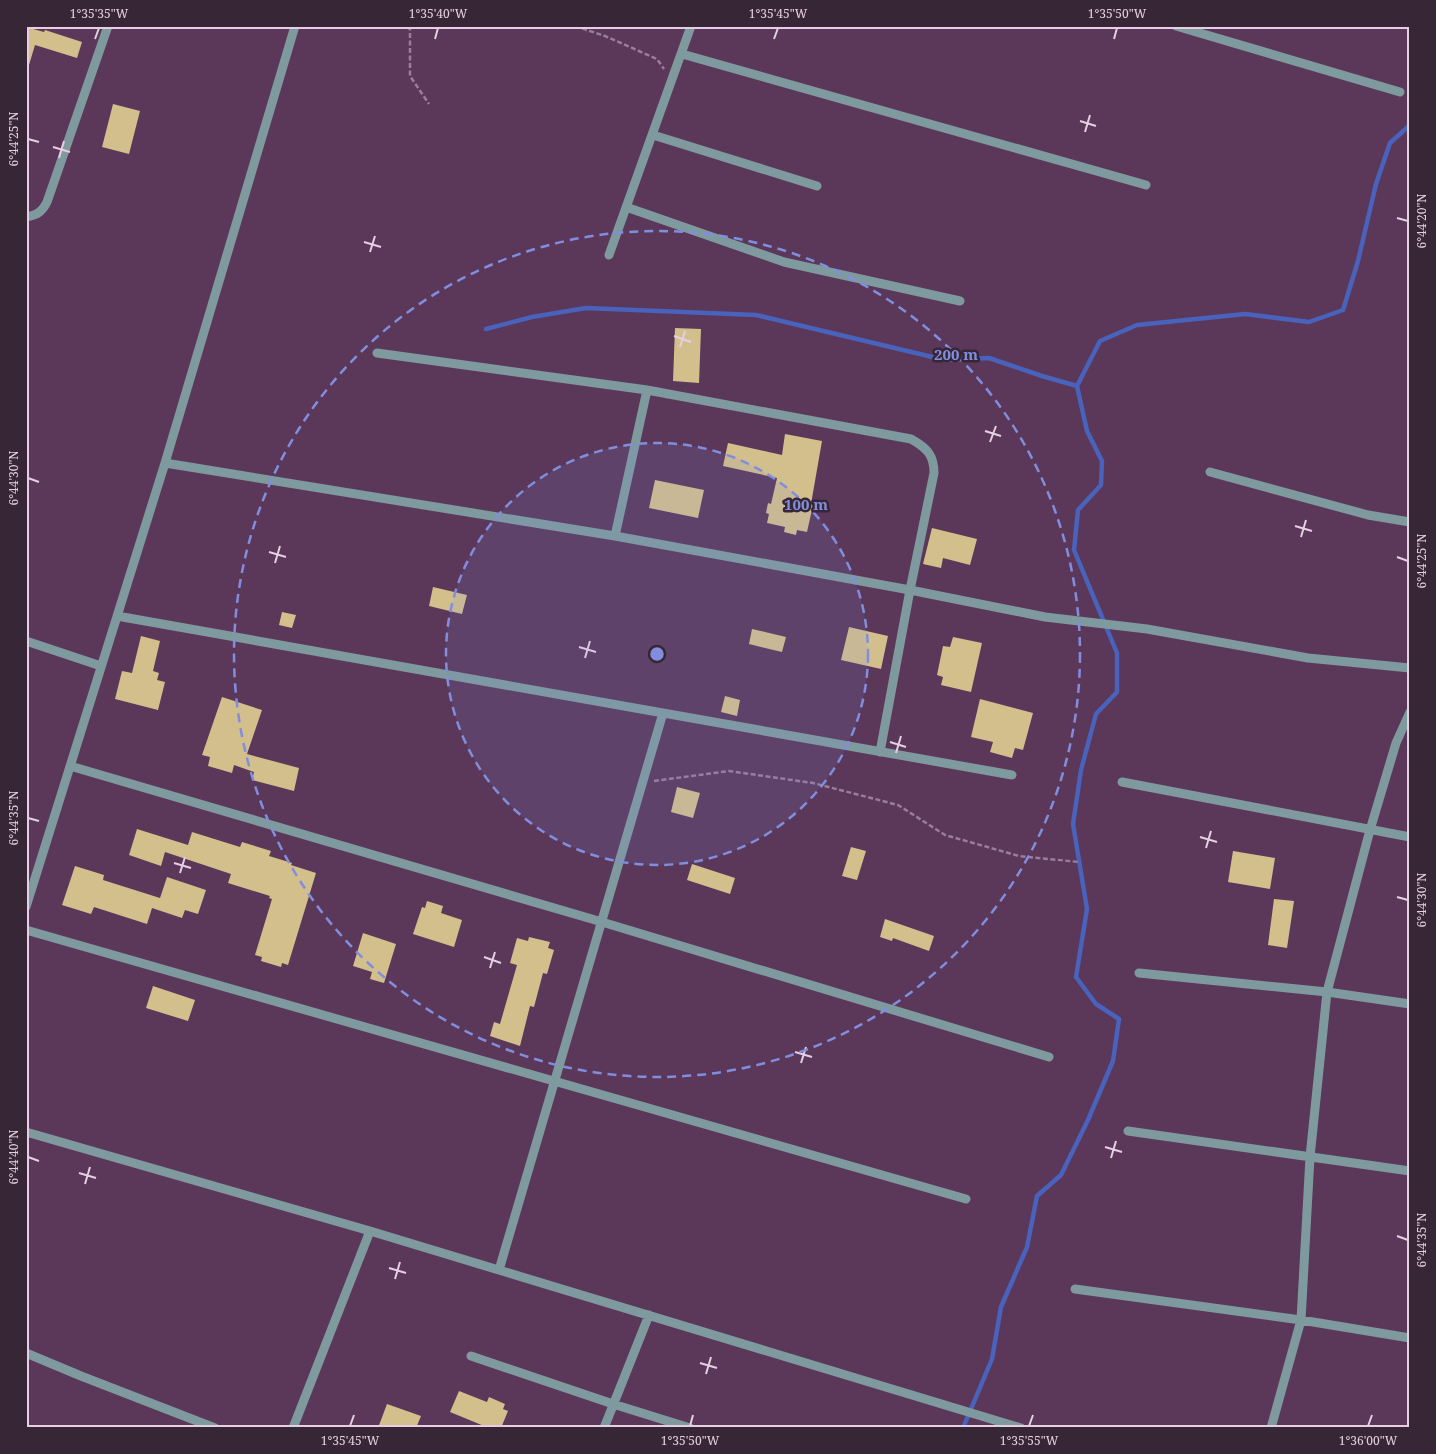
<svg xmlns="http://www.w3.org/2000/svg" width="1436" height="1454" font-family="'Noto Serif',serif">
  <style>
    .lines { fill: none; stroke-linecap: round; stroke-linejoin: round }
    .stream { stroke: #4962bc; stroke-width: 4.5 }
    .building { fill: #d3bf8c }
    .path { stroke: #9a7d98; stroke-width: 2.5; stroke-dasharray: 5 2.5; stroke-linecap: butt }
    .minor { stroke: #7e9a9f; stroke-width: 9 }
    .ticks { fill: none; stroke: #e5cfe3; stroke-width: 2 }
    .ring { fill: none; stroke: #818ede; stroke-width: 2.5; stroke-dasharray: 9 6 }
    .centre { fill: #818ede; stroke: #372635; stroke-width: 2.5 }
    .ring-label { font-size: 15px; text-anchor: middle; font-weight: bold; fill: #818ede; stroke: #372635; stroke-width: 5; stroke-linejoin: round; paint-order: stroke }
    .neatline { fill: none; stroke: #e5cfe3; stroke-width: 2 }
    .ticks-label { font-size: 12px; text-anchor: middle; fill: #e5cfe3 }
  </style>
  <rect width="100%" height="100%" fill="#5b3859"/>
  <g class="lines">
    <path class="stream" d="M486,329L532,317L586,308L756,315L945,360L989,358L1042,376L1077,386
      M963,1428L992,1359L1001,1307L1027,1247L1037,1196L1061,1175L1088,1120L1113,1061L1119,1019L1096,1004L1076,977L1087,909L1073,824L1081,770L1096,714L1117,692V653L1074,550L1078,510L1101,485L1102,461L1087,431L1077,386L1100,341L1137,325L1245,314L1309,322L1343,310L1358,261L1376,184L1390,143L1410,125"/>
  </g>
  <path class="building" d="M26,27L44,32L45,30L82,42L77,58L35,45L29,65H26Z
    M113,104L140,111L129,154L102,147Z
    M675,328L701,329L699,383L673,381Z
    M785,434L822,441L811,504L813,505L807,532L797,530L796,535L784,532L785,527L767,523L769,514L766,513L768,503L771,504L777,478L723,466L728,443L782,455Z
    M655,480L704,490L698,518L649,508Z
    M932,528L977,539L970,565L943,558L941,568L923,564Z
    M433,587L467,595L462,614L429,606Z
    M282,612L296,615L292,628L279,625Z
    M849,627L888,636L881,669L841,660Z
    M752,629L786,637L782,652L749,644Z
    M141,636L160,641L153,671L159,673L157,680L165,682L158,710L115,699L122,671L132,673Z
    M953,637L982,643L971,692L941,685L943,677L937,675L943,646L950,647Z
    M725,696L740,700L737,716L721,712Z
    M222,697L262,710L247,754L299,768L294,791L252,780L254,772L234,765L232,773L208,766L210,757L202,755Z
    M980,699L1033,713L1023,750L1015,748L1012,758L990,752L993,742L971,737Z
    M677,787L700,793L693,818L671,812Z
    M137,829L188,845L192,832L240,847L242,842L271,851L269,856L292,863L291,865L316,873L288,965L282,963L281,967L261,961L262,957L255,955L272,899L269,898L270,896L228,883L231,874L165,852L161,866L129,855Z
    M851,847L866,851L857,880L842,876Z
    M1233,851L1275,858L1270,889L1228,882Z
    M692,864L735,878L730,894L687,880Z
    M75,866L104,875L103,880L160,898L167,877L206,890L198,914L185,910L182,918L152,908L147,924L94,907L91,914L62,905Z
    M1274,899L1294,901L1287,948L1268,945Z
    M427,901L443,906L441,913L462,920L454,947L413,934L422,907L425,908Z
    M885,919L934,936L929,951L893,938L892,941L880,937Z
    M363,933L396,944L384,983L370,979L372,972L353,966Z
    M529,937L550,942L548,948L554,950L547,974L543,973L534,1007L530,1006L520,1046L490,1036L494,1022L500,1024L517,965L510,963L517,938L528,941Z
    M153,986L195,1000L188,1021L146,1008Z
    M459,1391L487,1402L489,1397L505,1404L503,1409L508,1411L501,1428H489L450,1412Z
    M387,1404L421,1416L416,1428H378Z"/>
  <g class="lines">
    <path class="path" d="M408,26L410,30V76L429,104
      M575,26L605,36L657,59L664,69
      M654,781L729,771L813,783L898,805L945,835L1019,856L1079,862"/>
    <path class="minor" d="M1176,26L1400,92
      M682,54L1146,185
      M653,135L817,186
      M626,207L784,262L960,301
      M26,217C37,215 42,212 47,202L108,26
      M609,255L691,26
      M377,353L647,390L911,439C927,448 934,455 934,473L910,590L880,752
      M165,463L615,536L910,590L1045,617L1147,629L1308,658L1410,668
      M1210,472L1368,515L1410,522
      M615,536L647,390
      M117,616L1012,775
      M26,641L101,666
      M70,766L602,922L1049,1057
      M1122,782L1410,837
      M26,907L165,463L295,26
      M26,930L966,1199
      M1139,973L1327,992L1410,1004
      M1128,1131L1410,1171
      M26,1132L370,1231L1021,1428
      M499,1270L663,713
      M1075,1289L1301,1320L1410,1338
      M26,1353L81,1376L215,1428
      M471,1356L613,1404L690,1428
      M293,1428L370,1231
      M604,1428L649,1315
      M1271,1428L1301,1320L1310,1157L1327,992L1370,830L1396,743L1410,712"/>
  </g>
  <path class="ticks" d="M95,39L99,28M435,39L438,28M774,39L778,28M1114,39L1117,28M1080,121L1096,126M1085,132L1090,115M28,139L39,142M53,147L70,152M59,158L64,141M1397,218L1408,221M364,242L381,247M370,252L375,236M674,336L691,342M680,347L685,331M985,431L1001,436M990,442L996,426M28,478L39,482M1295,526L1312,531M1301,537L1306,520M269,552L286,557M1397,557L1408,561M275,563L280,546M579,647L596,652M585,658L590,641M890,742L906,747M896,753L901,736M28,818L39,821M1200,837L1217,842M1206,848L1211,831M174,863L191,868M180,873L185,857M1397,897L1408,900M484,957L501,963M490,968L495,952M795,1052L812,1057M801,1063L806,1047M1105,1147L1122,1152M28,1157L39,1161M1111,1158L1116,1141M79,1173L96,1178M85,1184L90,1167M1397,1236L1408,1240M389,1268L406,1273M395,1279L400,1262M700,1363L717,1368M706,1374L711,1357M350,1426L354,1415M690,1426L693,1415M1029,1426L1033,1415M1368,1426L1372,1415"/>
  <circle cx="657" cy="654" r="211" fill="#818ede" fill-opacity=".12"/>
  <g class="ring">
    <circle cx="657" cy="654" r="211"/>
    <circle cx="657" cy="654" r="423"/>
  </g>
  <circle cx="657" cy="654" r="8" class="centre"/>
  <g class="ring-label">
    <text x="956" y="360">200 m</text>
    <text x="806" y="510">100 m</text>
  </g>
  <rect width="1436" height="1454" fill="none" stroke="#372635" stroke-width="55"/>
  <rect x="28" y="28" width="1380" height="1398" class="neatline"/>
  <g class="ticks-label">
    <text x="99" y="18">1°35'35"W</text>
    <text x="438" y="18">1°35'40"W</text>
    <text x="778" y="18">1°35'45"W</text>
    <text x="1117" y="18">1°35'50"W</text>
    <text transform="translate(14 139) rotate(-90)" y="4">6°44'25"N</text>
    <text transform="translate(1422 221) rotate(-90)" y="4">6°44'20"N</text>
    <text transform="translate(14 478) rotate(-90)" y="4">6°44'30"N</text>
    <text transform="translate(1422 561) rotate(-90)" y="4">6°44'25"N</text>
    <text transform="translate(14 818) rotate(-90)" y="4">6°44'35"N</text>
    <text transform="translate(1422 900) rotate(-90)" y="4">6°44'30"N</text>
    <text transform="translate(14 1157) rotate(-90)" y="4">6°44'40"N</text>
    <text transform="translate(1422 1240) rotate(-90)" y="4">6°44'35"N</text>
    <text x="350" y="1445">1°35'45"W</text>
    <text x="690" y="1445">1°35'50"W</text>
    <text x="1029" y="1445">1°35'55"W</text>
    <text x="1368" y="1445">1°36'00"W</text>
  </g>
</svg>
